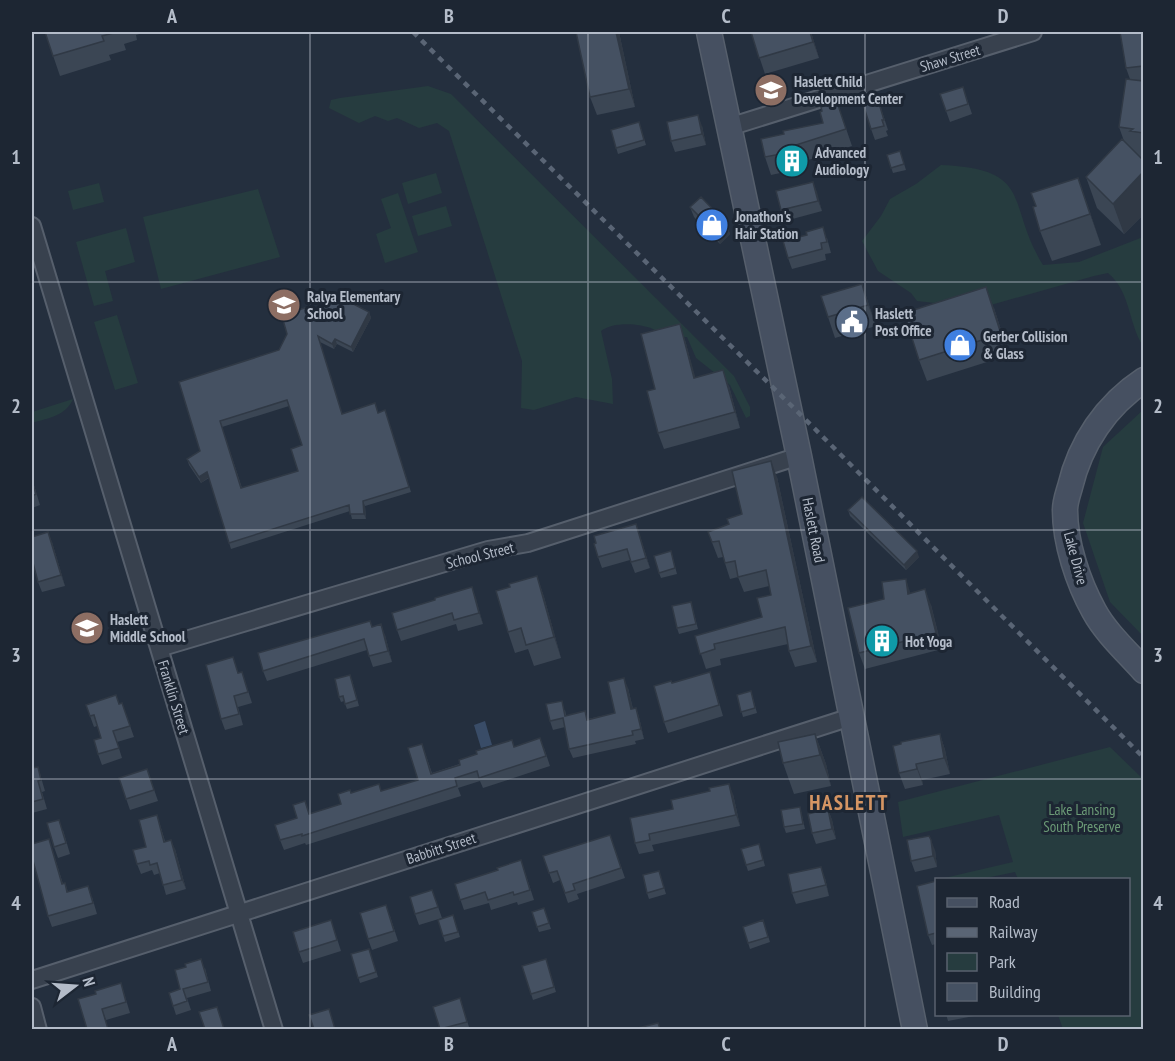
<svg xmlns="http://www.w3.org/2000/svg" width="1175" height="1061" font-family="'PT Sans Narrow',sans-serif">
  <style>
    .green { fill: #263c3f }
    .water { fill: #394c67 }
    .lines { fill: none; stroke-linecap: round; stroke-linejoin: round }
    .street-casing { stroke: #565f6c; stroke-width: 20 }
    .secondary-casing { stroke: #565f6c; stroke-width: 27 }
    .street { stroke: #38414e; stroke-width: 16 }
    .secondary { stroke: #465061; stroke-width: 24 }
    .rail { stroke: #5a6575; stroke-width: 4.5; stroke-dasharray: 6 6; stroke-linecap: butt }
    .wall { fill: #3b4654; fill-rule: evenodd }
    .shaded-wall { fill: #303945 }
    .building { fill: #455162; stroke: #303945; stroke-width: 1.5; fill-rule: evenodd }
    .grid { fill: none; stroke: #b4bcc9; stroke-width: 1.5; stroke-opacity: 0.55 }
    .labels { text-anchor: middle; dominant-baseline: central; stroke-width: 6; stroke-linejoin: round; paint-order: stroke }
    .street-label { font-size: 15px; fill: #b4bcc9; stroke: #1d2633 }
    .poi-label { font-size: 15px; font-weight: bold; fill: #b4bcc9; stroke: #1d2633; text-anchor: start }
    .park-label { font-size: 15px; fill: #6b9a76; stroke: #1d2633 }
    .district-label { font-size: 21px; font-weight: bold; letter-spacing: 1.5px; fill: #d59563; stroke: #1d2633 }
    .neatline { fill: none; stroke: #b4bcc9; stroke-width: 2 }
    .grid-label { font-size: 20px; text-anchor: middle; font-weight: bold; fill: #b4bcc9 }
  </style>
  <rect width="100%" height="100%" fill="#242f3e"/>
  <path class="green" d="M428,86L451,94L734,376L750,407V416L746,418L730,385L696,358L687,337L664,338C661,336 657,331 653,329C638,323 613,322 601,331L612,379L613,404L576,397L534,410L521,408L522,361L449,131L437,123L419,128L397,118L388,121L375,116L359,123L329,108L331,100L340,98Z
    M941,165C1036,169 1005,204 1043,265L1079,262L1143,237V346C1128,323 1131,292 1108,273L1094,276L980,308L917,301L911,293L878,271L862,241L881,216L890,199L916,184Z
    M436,173L442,193L408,204L402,183Z
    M99,183L104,202L73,210L68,191Z
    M258,189L280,257L161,289L143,217Z
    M398,193L418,252L385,263L376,234L391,228L381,199Z
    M446,206L452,226L418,236L412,216Z
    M126,228L135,262L105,271L113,301L94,306L76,242Z
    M117,315L138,383L115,390L94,322Z
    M73,399C66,416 48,418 32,423V412Z
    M1143,410V636L1110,602L1083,523L1103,447Z
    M1110,747L1143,779V1029H1063L1058,1015L1128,1014V880L1018,879L1015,872L981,879H940L1013,862L999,815L903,837L898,802Z"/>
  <path class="water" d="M485,721L492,745L481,748L474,725Z"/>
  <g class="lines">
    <g class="street-casing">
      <path id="street" d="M729,127L1033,32
        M32,226L274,1030
        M159,648L488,550L528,543L799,456
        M32,980L851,717
        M32,1007L38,1030"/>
    </g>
    <g class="secondary-casing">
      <path id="secondary" d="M709,32L799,456L915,1030
        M1144,380C1106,405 1080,444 1070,487C1068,494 1065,502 1065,510C1065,543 1078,582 1094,611C1106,633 1127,652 1144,671"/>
    </g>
    <use href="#street" class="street"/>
    <use href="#secondary" class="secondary"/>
    <path class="rail" d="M413,32L815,429L1144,758"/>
  </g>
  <path class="wall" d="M45,32H147L136,35L137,40L124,44L126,50L109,55L111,60L60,76Z
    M576,32H619L635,107L597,115L590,97Z
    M751,32H811L819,58L765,74Z
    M1143,32V215L1124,234L1097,208L1086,177L1124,141L1119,127L1130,79L1126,68Z
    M963,87L972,114L950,122L940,94Z
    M876,93L888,130L886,131L888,136L875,140L871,129Z
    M837,102L852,146L802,162L804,168L771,175L765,157L784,134L823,123Z
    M639,122L646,145L618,154L611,130Z
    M702,126L706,145L675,152L671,141Z
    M900,151L906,170L893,173L887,155Z
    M1078,178L1101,245L1052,261L1040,231Z
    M813,182L822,211L785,221L781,210Z
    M690,207L726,223L730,234L720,244L694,217Z
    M807,235L827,238L831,253L825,254L826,260L792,269L788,258Z
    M862,284L876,326L835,338L828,317Z
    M994,308L1009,355L927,381L919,360Z
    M309,311L369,312L371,318L353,352L337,344L334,349L320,342L342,414L378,413L385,410L411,492L365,506L366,519H352L350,511L231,549L209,478L201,483L189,465L187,459L200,451L179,382L279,350ZM289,406L302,445L298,471L242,488L222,427Z
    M685,340L695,378L729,386L740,428L664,449L658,433L655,389Z
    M777,477L817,662L795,667L789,651L788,644L720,659L721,665L706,669L695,636L762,617L771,595L769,586L744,592L738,577L730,579L723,557L718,558L708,532L729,524L742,514Z
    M32,479L40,505L32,508Z
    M848,510L919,557L906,570L850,516Z
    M636,524L650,568L635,573L630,560L602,568L598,557Z
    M52,542L65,586L42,592L38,582Z
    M671,551L677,574L661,578L659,573Z
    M537,576L544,597L561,658L534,666L528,649L515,653L508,632L510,587Z
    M472,587L483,624L458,631L456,624L401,641L397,630L435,600Z
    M911,593L931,605L942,649L865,669L859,653Z
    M691,602L698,629L679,634L677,628Z
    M372,627L385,635L392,662L373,667L367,650L267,681L263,671Z
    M242,672L252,703L238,707L243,725L225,730L221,719L239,673Z
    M710,672L723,716L668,733L664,722L672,683Z
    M352,680L359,706L347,709L344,701L341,702L339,697Z
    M628,688L633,709L636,708L639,717L644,739L635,741L636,744L573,758L569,749L565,727L553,730L550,721L565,710L566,715L588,719L615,713Z
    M751,691L757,713L743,717L737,695Z
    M122,703L134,737L117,742L122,758L102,765L98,754L101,738L97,726L94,727L86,705L119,704Z
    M815,734L826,764L831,786L794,794L783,763Z
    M940,734L945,750L950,774L922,780L923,785L905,789L899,773Z
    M422,744L432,773L514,746L544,748L550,766L483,788L480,781L458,788L461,796L306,845L305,843L284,850L280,840L297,818L341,804L351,793L382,791L418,780Z
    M38,767L45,791L42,792L47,809L32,813V768Z
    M147,769L158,801L130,810L119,778Z
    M733,794L740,826L652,845L654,851L639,854L635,843L673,809Z
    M800,807L805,829L786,833L784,827Z
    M828,809L832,820L836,839L816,844L812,833Z
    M157,815L165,841L175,849L186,889L166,895L160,873L154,875L152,870L141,874L137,864L146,847Z
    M63,830L70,854L58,858L54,847Z
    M610,835L625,878L577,894L579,899L568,903L560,880L553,883L543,856Z
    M49,839L63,884L65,883L68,892L92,897L97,914L52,927L48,916Z
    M759,844L765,866L748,871L741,849Z
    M935,850L937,867L915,872L911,861Z
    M521,860L534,900L518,905L517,902L491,910L489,903L464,910L455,884L498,870Z
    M659,871L666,894L649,899L647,893Z
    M825,878L829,896L796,904L792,893Z
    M936,881V944L932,945L928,935Z
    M436,901L442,918L419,925L415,914Z
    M544,908L551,929L539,932L532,912Z
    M453,915L460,937L445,942L438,920Z
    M390,916L398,941L372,950L368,939Z
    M331,920L341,951L303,963L299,952Z
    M763,920L770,942L750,949L743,927Z
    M369,949L378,977L360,983L351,954Z
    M546,959L556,992L533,1000L522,966Z
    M205,968L211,991L187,998L191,1010L176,1015L169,993L180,989Z
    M121,983L130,1013L106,1020L96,994Z
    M460,998L469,1027L461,1029H440Z
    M946,1014H974V1016L948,1021Z"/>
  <path class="shaded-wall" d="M616,32H619L635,107L629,89Z
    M810,32H811L819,58L813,42Z
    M698,115L702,126L706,145L702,134Z
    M1143,172V215L1124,234L1113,204Z
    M1078,178L1089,209L1101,245L1090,214Z
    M813,182L817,192L822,211L818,201Z
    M726,223L730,234L720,244L716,233Z
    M862,284L876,326L868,305Z
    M986,287L994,308L1009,355L1001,334Z
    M369,312L371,318L353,352L351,347Z
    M680,324L685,340L700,394L694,378Z
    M335,339L337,344L334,349L332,344Z
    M723,370L729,386L740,428L735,412Z
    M771,461L777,477L817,662L811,646Z
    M207,472L209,477L201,483L199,477Z
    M363,501L365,506L366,519L364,514Z
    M636,524L640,535L650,568L646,558Z
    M48,532L52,542L65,586L61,575Z
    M917,551L919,557L906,570L904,565Z
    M537,576L544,597L561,658L554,637Z
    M906,579L911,595L908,594Z
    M472,587L476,598L483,624L479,613Z
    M925,589L931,605L942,649L936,633Z
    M381,624L385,635L392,662L388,651Z
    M624,678L628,688L635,718L631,709Z
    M636,708L639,717L644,739L641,729Z
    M815,734L826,764L831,786L820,755Z
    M940,734L945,750L950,774L944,758Z
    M916,764L922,780L923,785L917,769Z
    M729,784L733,794L740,826L736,815Z
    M828,809L832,820L836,839L832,829Z
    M171,840L175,849L186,889L182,880Z
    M931,840L935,850L937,867L933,856Z
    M821,867L825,878L829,896L826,885Z"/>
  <path class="building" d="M45,32H117L102,36L104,41L53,56Z
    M576,32H616L629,89L590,97Z
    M751,32H810L813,42L759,58Z
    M1120,32H1143V66L1126,68Z
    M1126,79L1143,81V133L1130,131L1133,129L1119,127Z
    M963,87L968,104L946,111L940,94Z
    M876,93L884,120H882L884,126L871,129L861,98Z
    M837,102L846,129L796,145L797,151L765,157L761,139L784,134L783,131L823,123L820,112L822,111L821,107Z
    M698,115L702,134L671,141L667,122Z
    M639,122L644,140L616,148L611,130Z
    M1122,139L1143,160V172L1113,204L1086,177Z
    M900,151L904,164L891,168L887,155Z
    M1078,178L1090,214L1040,231L1033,207L1036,206L1031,193Z
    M813,182L818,201L781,210L776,191Z
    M701,197L726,223L716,233L690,207Z
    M823,227L827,242L821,243L822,249L788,258L783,241L807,235L806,232Z
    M862,284L868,305L828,317L821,296Z
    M986,287L1001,334L919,360L904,313Z
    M334,294L369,312L351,347L335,339L332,344L318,336L342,414L375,403L378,413L385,410L409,487L363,501L364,514H350L349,505L229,543L207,472L199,477L187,459L200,451L179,382L279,350L287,334L283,320L289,318L288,313L308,307L309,311L329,305ZM287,400L302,445L291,449L298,471L241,488L220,421Z
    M680,324L694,378L723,370L735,412L658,433L647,391L655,389L641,334Z
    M771,461L811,646L789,651L785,627L714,644L715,649L700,654L695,636L762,617L757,598L771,595L766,570L738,577L735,561L725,563L719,541L712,542L708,532L729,524L727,519L742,514L732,471Z
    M32,481L36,494L32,496Z
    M862,497L917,551L904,565L848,510Z
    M636,524L646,558L631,562L627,549L598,557L594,544L596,543L594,536Z
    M48,532L61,575L38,582L32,559V537Z
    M671,551L675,568L659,573L654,556Z
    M537,576L554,637L526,645L521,628L508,632L496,591L510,587L509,584Z
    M906,579L908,594L925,589L936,633L859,653L848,608L884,599L882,582Z
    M472,587L479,613L454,620L452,613L397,630L392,613L435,600V598Z
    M691,602L696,624L677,628L672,606Z
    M370,621L372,627L381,624L388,651L369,656L364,639L263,671L258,653Z
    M233,657L238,673L242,672L248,692L234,696L239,714L221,719L206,665Z
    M710,672L719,705L664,722L654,686L671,681L672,683Z
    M350,675L357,700L345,704L343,696L339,697L335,679Z
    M624,678L631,709L636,708L641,729L632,731L633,735L569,749L563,718L550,721L546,704L562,701L565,716L585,711L587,720L615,713L608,682Z
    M751,691L755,708L741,712L737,695Z
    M116,695L119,704L122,703L130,726L113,731L119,748L98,754L94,740L101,738L94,715L90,716L86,705Z
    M815,734L820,755L783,763L778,742Z
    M940,734L944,758L916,764L917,769L899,773L893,746L901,744V742Z
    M540,738L546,756L479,778L477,771L455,778L457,786L302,836V834L280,840L275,825L297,818L293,805L305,801L309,814L341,804L338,794L350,790L351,793L379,784L381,791L418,780L408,748L422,744L431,774L460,765L459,760L477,754L476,751L512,740L514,747Z
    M38,767L41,780L38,781L43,799L32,802V768Z
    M147,769L154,790L126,799L119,778Z
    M729,784L736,815L649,834L650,840L635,843L630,818L673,809L671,800L710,791L709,788Z
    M800,807L803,824L784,827L781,810Z
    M828,809L832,829L812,833L808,814Z
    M157,815L164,842L171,840L182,880L163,885L157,863L150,865L149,861L137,864L133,850L146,847L139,820Z
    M59,820L66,843L54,847L47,823Z
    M610,835L621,868L573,884L575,890L565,893L557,871L549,873L543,856Z
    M929,836L931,840L933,856L911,861L907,840Z
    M49,839L62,884L65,883L67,892L88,886L93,903L48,916L32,857V844Z
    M759,844L763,860L746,865L741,849Z
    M521,860L530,890L514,895L513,892L488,900L485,892L460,900L455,884L498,870L497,868Z
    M821,867L826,885L792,893L788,874Z
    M659,871L664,888L647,893L643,875Z
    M936,881V933L928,935L917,886Z
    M432,890L438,907L415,914L410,897Z
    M386,905L394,931L368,939L360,913Z
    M544,908L549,923L537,927L532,912Z
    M453,915L458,932L443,936L438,920Z
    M331,920L337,940L299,952L293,932Z
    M763,920L768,937L748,943L743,927Z
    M369,949L376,972L358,978L351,954Z
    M201,959L208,982L183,989L187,1001L173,1006L169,993L180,989L175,970L186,967L185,964Z
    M546,959L554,987L531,994L522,966Z
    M121,983L126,1002L102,1009L108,1029H87L78,999L96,994L95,991Z
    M460,998L467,1022L440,1029L433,1007Z
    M217,1007L224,1029H205L199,1012Z
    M329,1009L335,1029H314L309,1015Z
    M658,1023L660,1029H634Z"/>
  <path class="grid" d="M310,32V1030M588,32V1030M865,32V1030M32,282H1144M32,530H1144M32,779H1144"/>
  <defs>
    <g id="school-disc" transform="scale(1.725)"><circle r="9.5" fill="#8d6e63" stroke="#1d2633"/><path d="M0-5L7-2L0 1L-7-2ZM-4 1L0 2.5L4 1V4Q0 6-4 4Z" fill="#fff"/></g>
    <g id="building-disc" transform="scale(1.725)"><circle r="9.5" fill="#0f9aa8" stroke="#1d2633"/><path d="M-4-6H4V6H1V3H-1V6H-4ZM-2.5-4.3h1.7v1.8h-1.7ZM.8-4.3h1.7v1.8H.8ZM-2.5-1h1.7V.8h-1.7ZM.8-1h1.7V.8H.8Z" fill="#fff"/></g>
    <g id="shop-disc" transform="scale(1.725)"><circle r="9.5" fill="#3f7fe0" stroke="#1d2633"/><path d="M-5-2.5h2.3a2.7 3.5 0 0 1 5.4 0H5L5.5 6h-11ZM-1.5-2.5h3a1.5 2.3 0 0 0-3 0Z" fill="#fff"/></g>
    <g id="civic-disc" transform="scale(1.725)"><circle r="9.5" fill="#5c6f8a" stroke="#1d2633"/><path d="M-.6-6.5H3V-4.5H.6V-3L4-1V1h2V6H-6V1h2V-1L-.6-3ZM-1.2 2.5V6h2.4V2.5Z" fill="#fff"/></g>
  </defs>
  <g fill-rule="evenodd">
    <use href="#school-disc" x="771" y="90"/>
    <use href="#building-disc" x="792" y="161"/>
    <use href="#shop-disc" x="712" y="225"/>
    <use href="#school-disc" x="284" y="305"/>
    <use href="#civic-disc" x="852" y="322"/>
    <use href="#shop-disc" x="960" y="345"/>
    <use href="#school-disc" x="87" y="628"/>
    <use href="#building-disc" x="882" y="641"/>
  </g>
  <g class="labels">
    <g class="street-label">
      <text transform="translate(950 58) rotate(-17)">Shaw Street</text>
      <text transform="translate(814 530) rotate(79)">Haslett Road</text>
      <text transform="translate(480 555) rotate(-14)">School Street</text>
      <text transform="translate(1076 558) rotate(75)">Lake Drive</text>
      <text transform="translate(174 697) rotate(73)">Franklin Street</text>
      <text transform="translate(441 848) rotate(-18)">Babbitt Street</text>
    </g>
    <g class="poi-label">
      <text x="794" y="81">Haslett Child<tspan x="794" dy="17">Development Center</tspan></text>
      <text x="815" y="152">Advanced<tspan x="815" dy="17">Audiology</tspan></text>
      <text x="735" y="216">Jonathon's<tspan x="735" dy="17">Hair Station</tspan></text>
      <text x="307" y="296">Ralya Elementary<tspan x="307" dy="17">School</tspan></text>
      <text x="875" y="313">Haslett<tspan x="875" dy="17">Post Office</tspan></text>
      <text x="983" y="336">Gerber Collision<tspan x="983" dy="17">&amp; Glass</tspan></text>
      <text x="110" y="619">Haslett<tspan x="110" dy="17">Middle School</tspan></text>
      <text x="905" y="641">Hot Yoga</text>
    </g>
    <g class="park-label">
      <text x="1082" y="809">Lake Lansing<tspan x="1082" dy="17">South Preserve</tspan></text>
    </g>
    <g class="district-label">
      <text x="849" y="802">HASLETT</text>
    </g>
  </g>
  <rect width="1175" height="1061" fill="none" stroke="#1d2633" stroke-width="66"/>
  <rect x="935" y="878" width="195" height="138" fill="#1d2633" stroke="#59626f" stroke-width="1.5"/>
  <rect x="947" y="898" width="30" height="9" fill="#465061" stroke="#59626f" stroke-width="1.5"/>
  <text x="989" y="908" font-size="18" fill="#b4bcc9">Road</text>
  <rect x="947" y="928" width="30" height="9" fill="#5a6575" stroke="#59626f" stroke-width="1.5"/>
  <text x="989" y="938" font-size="18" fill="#b4bcc9">Railway</text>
  <rect x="947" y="953" width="30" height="18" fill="#263c3f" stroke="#59626f" stroke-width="1.5"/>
  <text x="989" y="968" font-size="18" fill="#b4bcc9">Park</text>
  <rect x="947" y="983" width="30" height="18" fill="#455162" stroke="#59626f" stroke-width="1.5"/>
  <text x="989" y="998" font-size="18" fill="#b4bcc9">Building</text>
  <g transform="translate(75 986) rotate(73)" stroke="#1d2633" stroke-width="4.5" paint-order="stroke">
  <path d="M0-4.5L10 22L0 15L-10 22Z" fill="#b4bcc9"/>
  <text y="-9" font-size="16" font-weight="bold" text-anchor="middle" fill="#b4bcc9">N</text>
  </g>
  <rect x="33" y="33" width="1109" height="995" class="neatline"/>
  <g class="grid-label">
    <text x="172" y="23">A</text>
    <text x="449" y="23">B</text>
    <text x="726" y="23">C</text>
    <text x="1003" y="23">D</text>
    <text x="16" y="164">1</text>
    <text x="1158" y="164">1</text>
    <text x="16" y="413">2</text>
    <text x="1158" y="413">2</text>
    <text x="16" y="662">3</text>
    <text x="1158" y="662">3</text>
    <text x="16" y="910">4</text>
    <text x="1158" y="910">4</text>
    <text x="172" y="1051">A</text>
    <text x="449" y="1051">B</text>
    <text x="726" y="1051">C</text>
    <text x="1003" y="1051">D</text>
  </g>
</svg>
